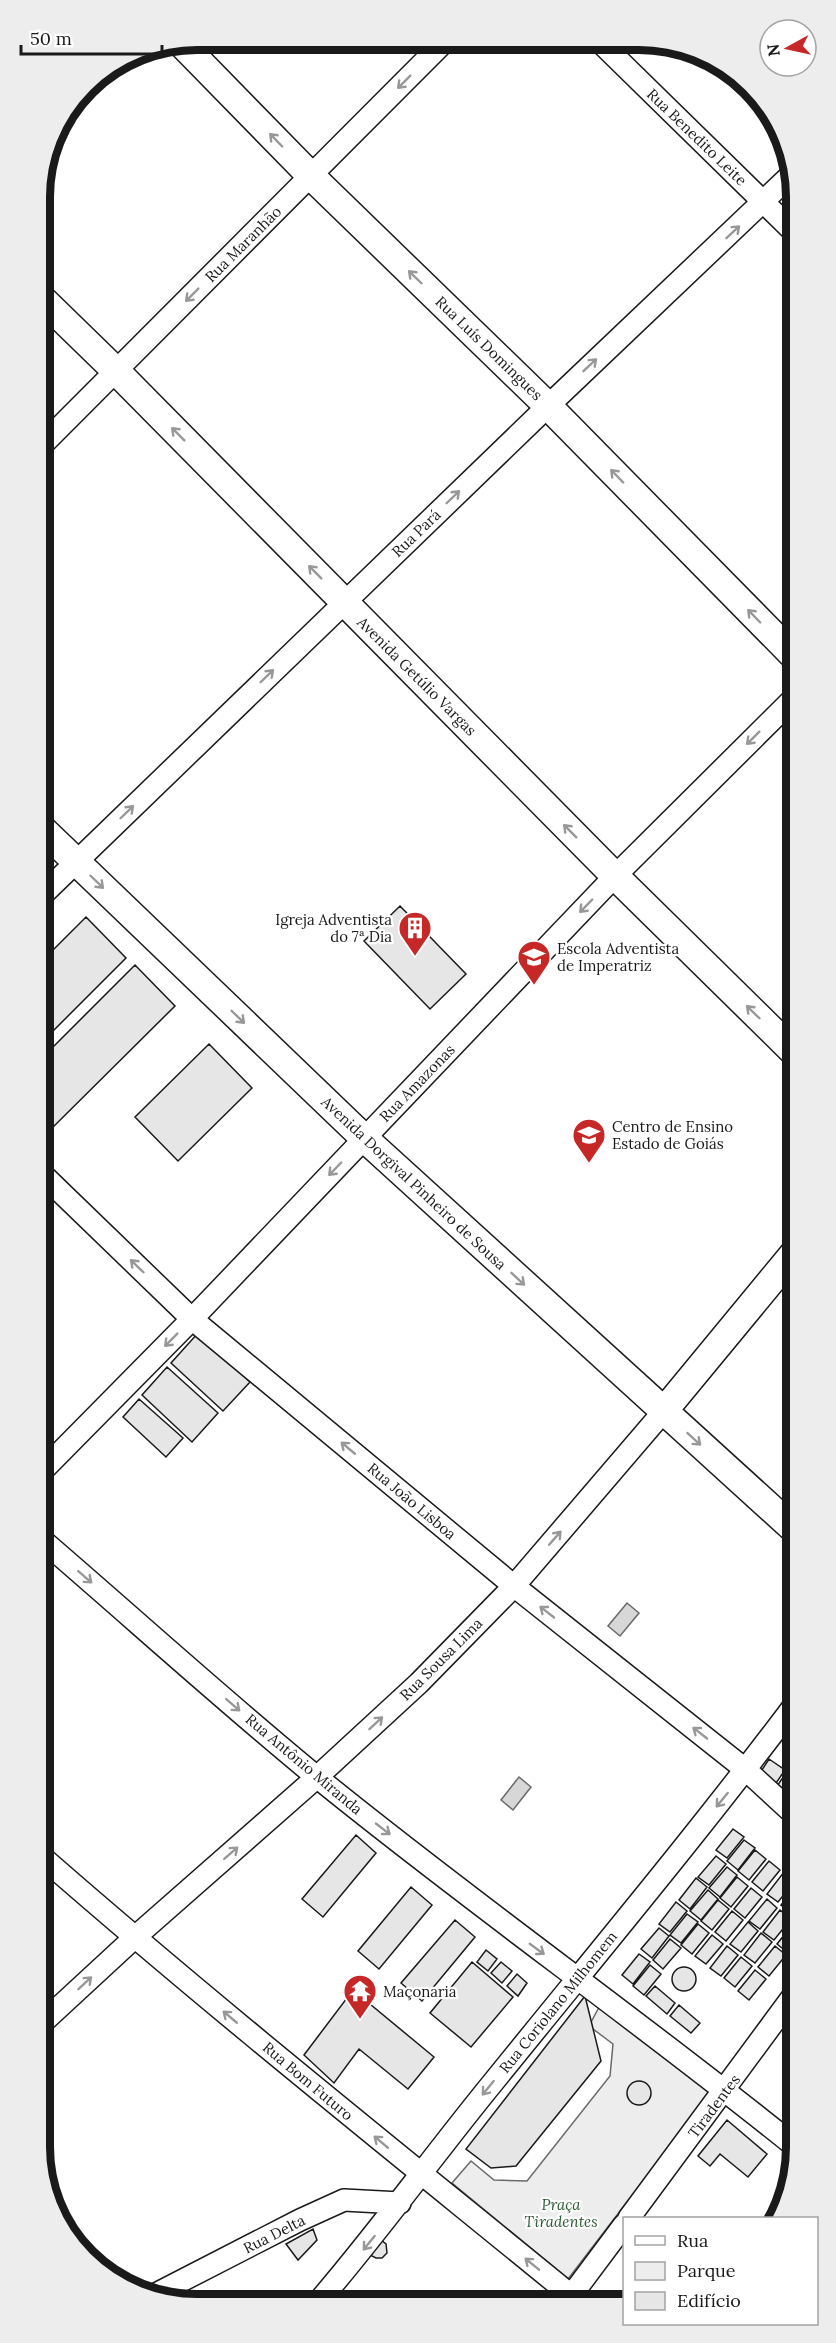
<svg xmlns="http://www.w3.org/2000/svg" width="836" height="2343" font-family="Lora,serif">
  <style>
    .green { fill: #ededed; stroke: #6a6a6a; stroke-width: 1.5 }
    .water { fill: #d7d7d7; stroke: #6a6a6a; stroke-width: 1.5 }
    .building { fill: #e6e6e6; stroke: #1a1a1a; stroke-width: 1.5 }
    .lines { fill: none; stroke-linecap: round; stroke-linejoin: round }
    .minor-casing { stroke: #1a1a1a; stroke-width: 24 }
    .major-casing { stroke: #1a1a1a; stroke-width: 30 }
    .minor { stroke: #fff; stroke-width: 21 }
    .major { stroke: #fff; stroke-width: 27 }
    .oneway { stroke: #989898 }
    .labels { text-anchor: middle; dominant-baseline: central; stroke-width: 4.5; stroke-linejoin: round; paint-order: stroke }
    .street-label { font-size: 15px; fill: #1a1a1a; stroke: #fff }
    .poi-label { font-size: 15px; fill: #1a1a1a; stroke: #fff; text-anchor: start }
    .park-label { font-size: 15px; font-style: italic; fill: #2b5a34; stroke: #fff }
    .rim { fill: none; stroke: #1a1a1a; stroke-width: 8 }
  </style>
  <rect width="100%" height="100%" fill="#fff"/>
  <path class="green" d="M604,1998L712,2091L568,2279L452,2183L471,2161L494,2180L527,2181L610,2076L613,2044L589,2026Z"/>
  <path class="water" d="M627,1603L639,1613L620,1636L608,1626Z
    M519,1777L531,1787L513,1810L501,1800Z"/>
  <path class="building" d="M400,906L466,974L430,1009L364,941Z
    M86,917L126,958L41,1043L40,963Z
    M135,965L175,1006L41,1139V1059Z
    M209,1044L252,1088L178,1161L135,1117Z
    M198,1333L250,1382L223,1411L171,1363Z
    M167,1367L218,1413L192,1442L142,1395Z
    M139,1399L183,1438L166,1457L123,1417Z
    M769,1759L785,1770L774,1786L758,1776Z
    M786,1773L796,1780V1792L791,1800L775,1789Z
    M733,1829L744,1837L727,1858L716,1850Z
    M356,1835L376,1853L323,1917L302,1899Z
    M744,1840L755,1848L738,1870L727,1861Z
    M755,1850L766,1859L749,1880L738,1871Z
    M716,1856L726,1864L709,1885L698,1877Z
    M769,1861L780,1870L763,1891L752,1882Z
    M727,1867L737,1875L720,1897L709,1888Z
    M784,1872L795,1881L778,1902L767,1894Z
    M737,1877L748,1886L731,1907L720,1898Z
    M696,1878L707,1887L690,1909L679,1900Z
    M796,1885V1908L792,1913L781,1905Z
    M411,1887L432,1905L379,1969L358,1951Z
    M751,1888L762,1897L745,1918L734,1909Z
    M708,1890L718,1899L701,1920L690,1911Z
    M767,1899L777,1908L760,1929L749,1921Z
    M718,1900L729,1909L712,1930L701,1921Z
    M676,1902L687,1911L670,1932L659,1924Z
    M780,1910L791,1919L774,1940L763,1932Z
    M732,1911L743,1920L726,1941L715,1932Z
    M687,1914L698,1922L681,1943L670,1935Z
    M455,1920L475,1937L422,2001L401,1983Z
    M748,1922L758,1931L741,1952L730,1944Z
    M794,1923L796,1924V1942L788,1953L777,1944Z
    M698,1924L709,1933L692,1954L681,1945Z
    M659,1928L669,1936L652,1958L641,1949Z
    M761,1933L772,1942L755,1963L744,1955Z
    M712,1935L723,1944L706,1964L695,1956Z
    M670,1939L681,1948L663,1969L653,1960Z
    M727,1946L738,1955L721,1976L710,1968Z
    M775,1946L786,1955L769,1976L758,1967Z
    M486,1950L497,1959L488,1971L477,1962Z
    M639,1954L650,1962L633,1984L622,1975Z
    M741,1957L752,1966L735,1987L724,1978Z
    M472,1962L513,1997L471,2047L430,2013Z
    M501,1962L512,1971L502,1983L491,1973Z
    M650,1965L661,1974L644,1995L633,1986Z
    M672 1979a12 12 0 1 1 24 0a12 12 0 1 1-24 0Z
    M755,1970L766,1979L749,2000L738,1991Z
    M517,1974L527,1983L518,1996L507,1986Z
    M655,1986L675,2003L667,2014L646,1996Z
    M353,1990L434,2057L408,2089L359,2049L334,2083L304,2055Z
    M585,1996L601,2061L516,2166L491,2168L466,2149Z
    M679,2005L700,2023L691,2033L670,2016Z
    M627 2093a12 12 0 1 1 24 0a12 12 0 1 1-24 0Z
    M727,2120L767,2154L748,2177L720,2154L710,2166L698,2156Z
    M313,2229L317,2240L298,2260L286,2244Z
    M381,2240L386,2244L387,2253L382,2258H376L370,2255Z"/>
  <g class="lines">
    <g class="minor-casing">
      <path id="minor" d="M600,42L794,232
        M40,447L445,41
        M40,897L548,406L794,172
        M41,1173L192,1319L514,1586L746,1770L796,1816
        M41,1472L192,1319L615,876L795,697
        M41,1539C133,1618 224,1701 318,1778C474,1905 640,2021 797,2148
        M42,1857C217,2010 398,2154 578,2301
        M42,2023L134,1938L317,1777L419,1683L514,1586L663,1412
        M629,2218L796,1992
        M154,2295L300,2220L344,2200L400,2203
        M571,2296L624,2225
        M319,2301C381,2229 435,2153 495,2080C596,1955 699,1832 796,1703"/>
    </g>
    <g class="major-casing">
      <path id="major" d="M180,42L311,176L548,406L795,657
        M40,297L116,371L615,876L795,1053
        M40,827L364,1138L796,1531
        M663,1412L795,1252"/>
    </g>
    <use href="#minor" class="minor"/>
    <use href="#major" class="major"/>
  </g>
  <defs><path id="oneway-shaft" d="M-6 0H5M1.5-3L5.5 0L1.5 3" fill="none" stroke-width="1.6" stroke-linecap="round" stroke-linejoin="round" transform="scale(1.5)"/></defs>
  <g class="oneway">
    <use href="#oneway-shaft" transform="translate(404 82) rotate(135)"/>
    <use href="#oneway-shaft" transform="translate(276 140) rotate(-134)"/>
    <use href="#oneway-shaft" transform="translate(733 232) rotate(-43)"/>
    <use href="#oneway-shaft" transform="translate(415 277) rotate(-136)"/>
    <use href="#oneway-shaft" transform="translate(192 295) rotate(135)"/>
    <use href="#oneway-shaft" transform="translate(590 365) rotate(-43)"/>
    <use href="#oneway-shaft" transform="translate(178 434) rotate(-135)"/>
    <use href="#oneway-shaft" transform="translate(617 476) rotate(-134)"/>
    <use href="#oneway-shaft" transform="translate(453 497) rotate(-44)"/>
    <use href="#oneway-shaft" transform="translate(315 572) rotate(-135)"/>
    <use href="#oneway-shaft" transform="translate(754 616) rotate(-134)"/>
    <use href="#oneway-shaft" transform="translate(267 676) rotate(-44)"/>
    <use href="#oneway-shaft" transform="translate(753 738) rotate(135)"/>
    <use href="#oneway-shaft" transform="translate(127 812) rotate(-44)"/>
    <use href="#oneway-shaft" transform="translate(570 831) rotate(-135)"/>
    <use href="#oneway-shaft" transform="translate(97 882) rotate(44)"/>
    <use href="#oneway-shaft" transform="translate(586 906) rotate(134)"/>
    <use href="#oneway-shaft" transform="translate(753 1012) rotate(-136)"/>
    <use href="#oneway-shaft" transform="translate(238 1017) rotate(44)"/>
    <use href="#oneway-shaft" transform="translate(335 1169) rotate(134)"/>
    <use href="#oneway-shaft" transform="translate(137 1266) rotate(-136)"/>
    <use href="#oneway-shaft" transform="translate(518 1279) rotate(43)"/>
    <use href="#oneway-shaft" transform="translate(171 1340) rotate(135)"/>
    <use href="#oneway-shaft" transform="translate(694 1439) rotate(42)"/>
    <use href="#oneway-shaft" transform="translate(348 1448) rotate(-140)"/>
    <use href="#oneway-shaft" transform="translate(555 1538) rotate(-49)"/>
    <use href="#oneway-shaft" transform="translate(85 1577) rotate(41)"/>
    <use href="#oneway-shaft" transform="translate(547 1612) rotate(-142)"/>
    <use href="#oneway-shaft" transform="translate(233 1705) rotate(41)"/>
    <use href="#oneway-shaft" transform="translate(376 1723) rotate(-43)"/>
    <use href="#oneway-shaft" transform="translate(700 1733) rotate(-142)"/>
    <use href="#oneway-shaft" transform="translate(722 1800) rotate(129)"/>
    <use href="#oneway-shaft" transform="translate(383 1829) rotate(38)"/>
    <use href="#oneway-shaft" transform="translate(231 1853) rotate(-41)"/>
    <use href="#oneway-shaft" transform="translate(537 1949) rotate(36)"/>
    <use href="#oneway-shaft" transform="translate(85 1983) rotate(-43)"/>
    <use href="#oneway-shaft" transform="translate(230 2017) rotate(-140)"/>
    <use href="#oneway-shaft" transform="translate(488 2088) rotate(129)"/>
    <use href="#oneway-shaft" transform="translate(381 2142) rotate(-140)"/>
    <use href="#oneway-shaft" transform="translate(369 2243) rotate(129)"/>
    <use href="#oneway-shaft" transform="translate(532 2264) rotate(-141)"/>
  </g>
  <defs>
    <g id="building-pin" transform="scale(1.725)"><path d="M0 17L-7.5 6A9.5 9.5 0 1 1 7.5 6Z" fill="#c62828" stroke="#fff"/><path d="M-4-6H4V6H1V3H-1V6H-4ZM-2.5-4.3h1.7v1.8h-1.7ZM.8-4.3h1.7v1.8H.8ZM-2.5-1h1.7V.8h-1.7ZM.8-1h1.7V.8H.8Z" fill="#fff"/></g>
    <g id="school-pin" transform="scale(1.725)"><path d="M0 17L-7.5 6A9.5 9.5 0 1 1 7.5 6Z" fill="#c62828" stroke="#fff"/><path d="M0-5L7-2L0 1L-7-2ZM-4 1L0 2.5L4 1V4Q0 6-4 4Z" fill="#fff"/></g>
    <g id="temple-pin" transform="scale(1.725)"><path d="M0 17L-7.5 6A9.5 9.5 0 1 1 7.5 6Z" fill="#c62828" stroke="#fff"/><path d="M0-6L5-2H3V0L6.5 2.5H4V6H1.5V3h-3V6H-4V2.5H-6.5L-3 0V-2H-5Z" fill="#fff"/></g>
  </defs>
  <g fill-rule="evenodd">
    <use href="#building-pin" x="415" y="928"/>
    <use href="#school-pin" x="534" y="957"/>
    <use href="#school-pin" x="589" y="1135"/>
    <use href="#temple-pin" x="360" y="1991"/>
  </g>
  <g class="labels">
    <g class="street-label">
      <text transform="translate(697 137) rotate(44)">Rua Benedito Leite</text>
      <text transform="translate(243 244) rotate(-45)">Rua Maranhão</text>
      <text transform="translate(489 348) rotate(44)">Rua Luís Domingues</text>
      <text transform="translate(416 533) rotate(-44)">Rua Pará</text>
      <text transform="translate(417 676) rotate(45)">Avenida Getúlio Vargas</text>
      <text transform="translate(417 1083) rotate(-46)">Rua Amazonas</text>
      <text transform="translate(414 1183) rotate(43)">Avenida Dorgival Pinheiro de Sousa</text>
      <text transform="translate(412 1501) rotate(40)">Rua João Lisboa</text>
      <text transform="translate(441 1659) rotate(-45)">Rua Sousa Lima</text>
      <text transform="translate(304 1764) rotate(40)">Rua Antônio Miranda</text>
      <text transform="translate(558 2002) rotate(-51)">Rua Coriolano Milhomem</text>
      <text transform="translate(308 2081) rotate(40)">Rua Bom Futuro</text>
      <text transform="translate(714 2106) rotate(-53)">Tiradentes</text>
      <text transform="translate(274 2234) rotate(-27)">Rua Delta</text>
    </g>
    <g class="poi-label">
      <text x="392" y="919" text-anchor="end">Igreja Adventista<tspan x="392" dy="17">do 7ª Dia</tspan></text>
      <text x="557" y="948">Escola Adventista<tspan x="557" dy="17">de Imperatriz</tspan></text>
      <text x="612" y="1126">Centro de Ensino<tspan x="612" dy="17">Estado de Goiás</tspan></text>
      <text x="383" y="1991">Maçonaria</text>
    </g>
    <g class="park-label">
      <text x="561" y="2204">Praça<tspan x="561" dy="17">Tiradentes</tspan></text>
    </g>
  </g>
  <path d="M0 0H836V2343H0ZM197 50H639A147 147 0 0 1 786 197V2147A147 147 0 0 1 639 2294H197A147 147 0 0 1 50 2147V197A147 147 0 0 1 197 50Z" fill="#ededed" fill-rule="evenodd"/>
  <path class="rim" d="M197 50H639A147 147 0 0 1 786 197V2147A147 147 0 0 1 639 2294H197A147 147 0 0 1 50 2147V197A147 147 0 0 1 197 50Z"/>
  <rect x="623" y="2217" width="195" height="108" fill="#ffffff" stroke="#a3a3a3" stroke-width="1.5"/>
  <rect x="635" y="2236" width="30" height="9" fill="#ffffff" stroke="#a3a3a3" stroke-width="1.5"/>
  <text x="677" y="2247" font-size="18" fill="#1a1a1a">Rua</text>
  <rect x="635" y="2262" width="30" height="18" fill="#ededed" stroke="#a3a3a3" stroke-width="1.5"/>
  <text x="677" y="2277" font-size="18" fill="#1a1a1a">Parque</text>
  <rect x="635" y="2292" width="30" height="18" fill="#e6e6e6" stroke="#a3a3a3" stroke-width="1.5"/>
  <text x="677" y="2307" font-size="18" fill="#1a1a1a">Edifício</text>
  <g transform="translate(788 48) rotate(262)"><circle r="28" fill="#ffffff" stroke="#a3a3a3" stroke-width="1.5"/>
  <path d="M0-4.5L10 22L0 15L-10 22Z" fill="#c62828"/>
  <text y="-9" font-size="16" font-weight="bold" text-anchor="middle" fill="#1a1a1a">N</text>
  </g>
  <path d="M21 45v9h141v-9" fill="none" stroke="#1a1a1a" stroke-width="3"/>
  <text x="30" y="45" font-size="18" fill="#1a1a1a" stroke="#ffffff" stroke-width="4.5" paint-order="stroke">50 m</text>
</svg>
